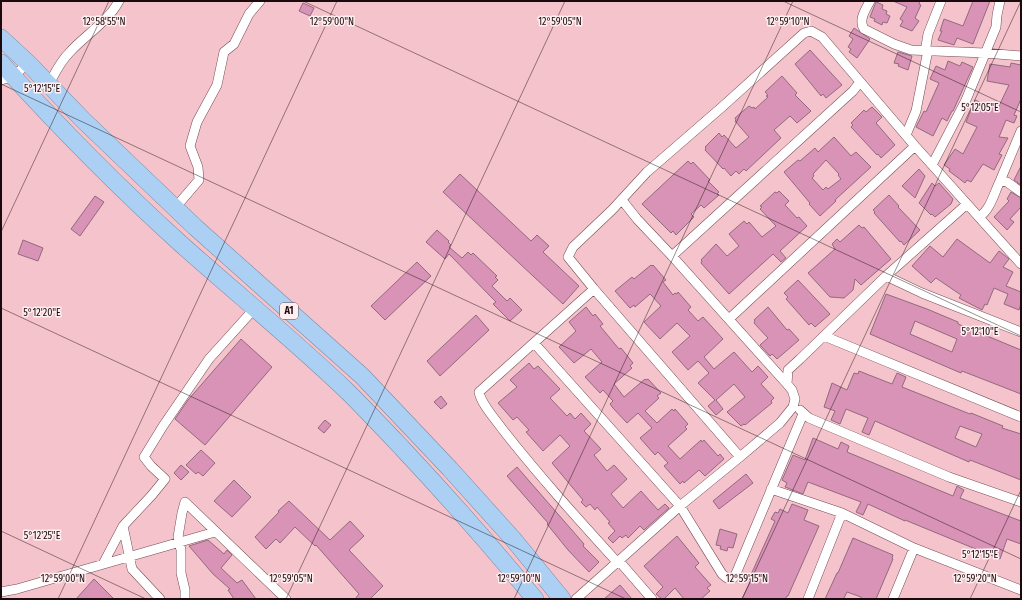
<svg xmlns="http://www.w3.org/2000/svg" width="1022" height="600" font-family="'Fira Sans Condensed',sans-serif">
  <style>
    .building { fill: #d893b6; stroke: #926a7e; fill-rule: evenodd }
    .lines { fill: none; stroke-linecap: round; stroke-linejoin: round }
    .street-casing { stroke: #744b52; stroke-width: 10 }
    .highway-casing { stroke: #788ba3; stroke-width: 18 }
    .street { stroke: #fff; stroke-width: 9 }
    .highway { stroke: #abd0f4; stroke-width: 17 }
    .ticks { fill: none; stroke: #1a0a0d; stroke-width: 1; stroke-opacity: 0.45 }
    .labels { text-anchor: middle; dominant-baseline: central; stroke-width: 3; stroke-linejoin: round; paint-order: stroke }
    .shield { fill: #ffeff1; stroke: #5f4f51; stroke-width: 1 }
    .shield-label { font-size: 10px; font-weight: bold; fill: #1a0a0d }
    .ticks-label { font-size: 10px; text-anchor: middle; fill: #1a0a0d; stroke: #ffeff1; stroke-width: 3; stroke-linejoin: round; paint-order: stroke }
  </style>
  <rect width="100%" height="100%" fill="#f5c3cb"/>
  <path class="building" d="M893,1H920L919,4L921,5L915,18L919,21L912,31L900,26L903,21L900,19L907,7Z
    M973,1H990L973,44L957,38L954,45L938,40L942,31H940L944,19L963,26Z
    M876,2L883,5L882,9L887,11L886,14L890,16L887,23L883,22L882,25L874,21L875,19L870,17Z
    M303,3L314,8L310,16L299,11Z
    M854,28L870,39L857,58L849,52L851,49L848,47L853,39L849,36Z
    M810,50L842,85L826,98L823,94L821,96L795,64Z
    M898,52L912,56L908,70L898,66L899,64L894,63Z
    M948,61L960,66L962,62L973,67L953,111H952L947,121L942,118L933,136L916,127L924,111L926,112L939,83L930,79L936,66L945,70Z
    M1011,63L1021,65V99L1014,115L1017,116L1014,123L1006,120L999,137L1008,138L999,154L1002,155L994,170L983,164L971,182L967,180L965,183L949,171L950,169L944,165L955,149L963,154L977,127L966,122L975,100L996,109V108H998L1009,85L987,81L990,64L1010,67Z
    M782,76L797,93L795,95L811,111L797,123L790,116L774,130L781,138L746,171L744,169L739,174L736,171L731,176L724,168L723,169L705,150L706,148L705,147L719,133L722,137L724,135L736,148L749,137L735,121L736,120L735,118L749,106L752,108L754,107L755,109L768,97L766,96L768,95L765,92Z
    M872,107L882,117L876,123L895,145L881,158L878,154L877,155L851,127L853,125L851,123L864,110L866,112Z
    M834,137L851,156L856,152L871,167L835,200L836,201L820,216L809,204L810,203L784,172L798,160L800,161L815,148L818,152ZM826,160L839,174L838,175L841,179L828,189L826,187L823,190L812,178L814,176L813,174Z
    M688,161L691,164L693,162L710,180L708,181L719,192L717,194L719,195L704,208L701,205L691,214L694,217L676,235L673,231L671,233L642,204Z
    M1021,166V185L1014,180Z
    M919,169L925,176L915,198L902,186Z
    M460,174L531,241L537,235L549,246L543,252L579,286L563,304L443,192Z
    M932,183L935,186L939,183L953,199L951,204L935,217L932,214L931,215L919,203Z
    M779,191L789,201L785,205L797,218L799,217L807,226L780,251L786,258L781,262L773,254L729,294L701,263L702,261L701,260L716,244L727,256L739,246L729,234L744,221L747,224L749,222L762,237L776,226L760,209L762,207L760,206L775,192L777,193Z
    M1011,192L1021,198V207L1010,219L1014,222L1007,230L994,217L1009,201L1007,199Z
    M889,195L899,206L898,207L920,230L904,245L901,241L900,242L874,213L875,212L873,210Z
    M95,196L104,202L80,236L71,229Z
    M859,225L862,228L864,227L891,259L861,285L855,279L853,290L844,298L830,297L808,273L835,249L832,244L837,239L840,242Z
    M437,230L449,241L448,242L451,245L449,247L462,258L468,252L471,255L473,253L497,276L495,277L498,280L492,286L507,301L510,298L522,310L510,321L493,304L496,302L449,254L445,259L426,242Z
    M957,239L990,263L999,251L1009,259L1003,267L1013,272L1006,286L1021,292V304L1019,310L1004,304L1008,294L994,288L987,305L985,304L982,310L959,298L961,295L936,278L931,283L912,266L930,246L943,257Z
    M23,240L43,248L38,261L18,254Z
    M417,262L431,276L385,320L371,306Z
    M651,265L652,266L653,265L666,280L663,282L673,295L675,293L677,294L678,292L691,307L688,310L698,321L703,317L723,339L704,357L714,369L734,352L752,372L758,366L768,377L761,384L774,398L771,401L772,403L745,425L744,424L741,426L727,412L745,397L734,384L716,400L723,409L716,415L708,406L715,400L698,383L709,373L698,361L688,370L672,352L690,336L677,323L660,339L644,322L661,306L652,296L650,294L635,307L634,305L630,308L615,291L632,277L634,279Z
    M798,280L830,314L815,327L811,323L809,325L786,299L788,297L784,293Z
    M886,294L927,309L958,322V324L1021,350V394L962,371L961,373L870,334ZM915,321L957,339L952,352L910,334Z
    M586,307L593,316L595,314L603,324L600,326L619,349L621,348L633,363L630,366L632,368L614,384L624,397L645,379L646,380L648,379L661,393L657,396L659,398L645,411L657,423L672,409L674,411L675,409L688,424L685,427L687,429L668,446L680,459L701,440L702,442L704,440L718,456L720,454L724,459L705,476L699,470L684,483L683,481L680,484L664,466L668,463L658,452L655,455L640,438L652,428L638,413L627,423L613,408L610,404L613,401L603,390L600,393L585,377L602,362L591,349L574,363L559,347L576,331L569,322Z
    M768,307L787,330L789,329L799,340L777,359L772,354L770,356L760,345L768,338L754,323L755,321L754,320Z
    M476,315L489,330L440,376L427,361Z
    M241,339L272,367L205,445L175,419L188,400Z
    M529,363L534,369L538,366L560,389L550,398L567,416L570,413L575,419L581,413L591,424L584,431L601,449L594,455L607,471L614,465L627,479L611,494L623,508L641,491L658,510L665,504L669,508L644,530L640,526L628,538L626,535L622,538L620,536L613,543L608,538L615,531L608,523L610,522L597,507L595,510L590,504L586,507L581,502L583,500L552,463L570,446L560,435L543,451L526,432L529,430L517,417L513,420L498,403L517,387L510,380Z
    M859,371L892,384L897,373L906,377L902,387L970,414L971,413L1003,426L1002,428L1021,434V480L970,460L969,462L875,421L869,435L862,432L868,418L846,409L840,424L831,420L835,411L824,407L832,383L847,390L854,373L858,374ZM960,426L982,434L976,447L955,438Z
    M441,396L447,404L441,409L434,402Z
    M325,420L331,425L324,433L318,428Z
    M813,438L838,449L841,442L849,446L847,452L953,496L957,486L964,490L960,498L1021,521V544L1007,539L1000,559L905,520V521L868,504L863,515L856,512L861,502L808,482L803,494L785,487L787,483L782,480L793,455L805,460Z
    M201,450L215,463L203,476L198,472L196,474L186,465Z
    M181,465L189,472L181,480L174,473Z
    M517,467L584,544L583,546L599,562L589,572L568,550L547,524L548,523L507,476Z
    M746,474L753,483L719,509L713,501Z
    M234,480L251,497L232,517L214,501Z
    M289,501L330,540L350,521L364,536L349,550L383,586L370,599H355L359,594L316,545L315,546L295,527L280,543L276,539L266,549L255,537L279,512L278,511Z
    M792,504L808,510L804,520L819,526L788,596H787L785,599H742L751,580L749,579L775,521L771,519L775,512L778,513L780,509L788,513Z
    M720,529L737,534L733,548L728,547L727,551L720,549L721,546L716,545Z
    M677,536L699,563L695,567L711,585L707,588L710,591L701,599H684L675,588L664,599H662L656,594L663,587L644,566Z
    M853,538L893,555L892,558L893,559L876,599H861V597L847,592L844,598L845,599H825L837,573H838Z
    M208,540L224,554L227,550L232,555L221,568L237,583L242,580L256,599H234L228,590L230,589L213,574L189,546Z
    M94,579L114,599H76Z
    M620,585L632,599H604Z"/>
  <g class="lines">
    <g class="street-casing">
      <path id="street" d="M870,1C866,9 858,20 864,29L894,44L911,50L985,53L1021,56
        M1,80L13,77L28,63
        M49,84C55,73 60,62 69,53C85,35 108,22 119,1
        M906,135L916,111L927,55L926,46L928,34L941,1
        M932,165L966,100L996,27L997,15L1000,1
        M1000,181L1021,131
        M175,208L199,180L198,167L190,146L197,122L217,85L224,52L234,44L249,14L260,1
        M979,217C991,209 994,193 1000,181L1007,182L1021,192
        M672,256L853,91L860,82
        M886,276L922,293L1021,332
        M594,289L479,392C481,404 496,420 503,430C539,476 578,519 617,562
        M729,319L915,146
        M824,336L1021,417
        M534,343L680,506L722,574L727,578H733L735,576L803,414
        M787,384L788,370L800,359L886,276L967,204
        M800,410L809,418L949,477L1021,502
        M740,457L594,289L568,257L573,247L612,210L647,172L722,107L804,33L811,31L822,37L915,146L1021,264
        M771,489L842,513L914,548L1021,590
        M123,526L132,569L160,599
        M619,561L652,599
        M103,564L123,526L152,495L165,479L151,466L144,457L163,426L209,359L255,308
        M1,592L17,589L215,532
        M185,599V590L181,573V550L178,537L182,513L185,502L286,599
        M576,599L680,506L740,457L780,423L793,407L795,399L792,390L787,384L672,256L637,219L622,200
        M808,599L842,513
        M893,599L914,548"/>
    </g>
    <g class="highway-casing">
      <path id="highway" d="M1,38L28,63L83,120L195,227L362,376L450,469L513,539L562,599
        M1,63C58,126 118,187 181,244C237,294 295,341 349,393C367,411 384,429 402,448C448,497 492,547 535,599"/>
    </g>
    <use href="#street" class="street"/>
    <use href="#highway" class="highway"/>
  </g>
  <path class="ticks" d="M303,1L1021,336M783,1L1021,112M1,84L1021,559M1,232L109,1M1,308L626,599M1,531L146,599M58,599L337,1M286,599L565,1M514,599L793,1M742,599L1021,1M970,599L1021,490"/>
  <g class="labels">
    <rect class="shield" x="280" y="303" width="18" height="16" rx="3"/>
    <g class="shield-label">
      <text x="289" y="311">A1</text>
    </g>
  </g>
  <g class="ticks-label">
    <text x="104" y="25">12°58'55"N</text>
    <text x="332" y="25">12°59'00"N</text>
    <text x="560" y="25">12°59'05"N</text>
    <text x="788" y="25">12°59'10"N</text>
    <text x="42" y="92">5°12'15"E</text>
    <text x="980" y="111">5°12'05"E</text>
    <text x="42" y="316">5°12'20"E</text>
    <text x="980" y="335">5°12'10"E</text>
    <text x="42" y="539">5°12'25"E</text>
    <text x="980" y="558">5°12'15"E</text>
    <text x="63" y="582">12°59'00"N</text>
    <text x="291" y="582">12°59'05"N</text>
    <text x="519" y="582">12°59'10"N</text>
    <text x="747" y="582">12°59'15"N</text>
    <text x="975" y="582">12°59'20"N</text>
  </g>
  <rect width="1022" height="600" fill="none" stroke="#1a0a0d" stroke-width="4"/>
</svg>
